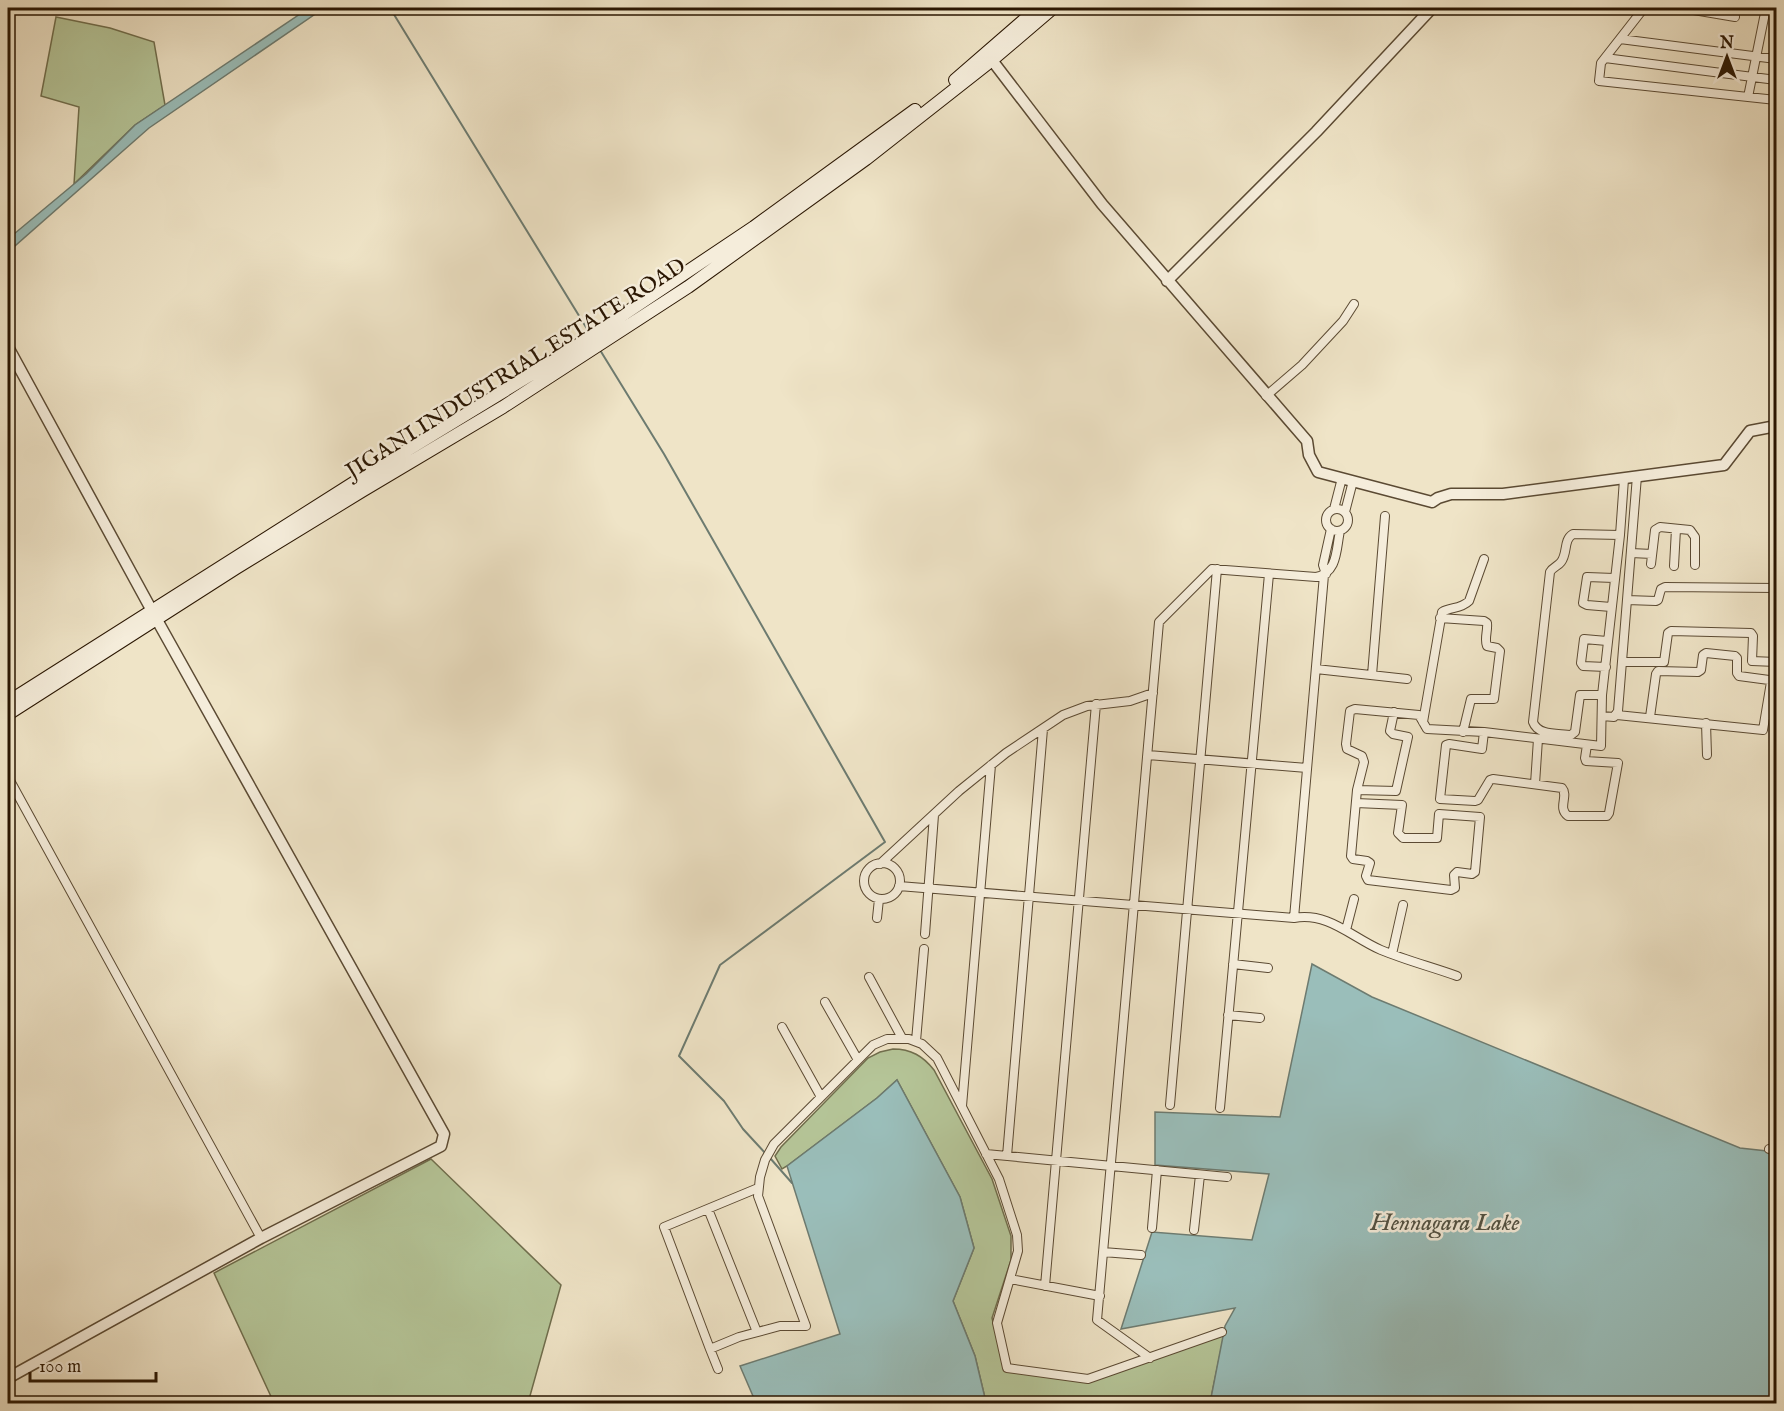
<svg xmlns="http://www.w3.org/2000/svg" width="1784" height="1411" font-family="'IM FELL English',serif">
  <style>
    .green { fill: #b5c598; stroke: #706e4d; stroke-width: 1.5 }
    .water { fill: #9abeba; stroke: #6d7b70; stroke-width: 1.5 }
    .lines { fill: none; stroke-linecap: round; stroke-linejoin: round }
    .stream { stroke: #6d7b70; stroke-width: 2 }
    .minor-casing { stroke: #5b4a33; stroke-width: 10 }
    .tertiary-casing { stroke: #5b4a33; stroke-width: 13 }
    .secondary-casing { stroke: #2a1602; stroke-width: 14 }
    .minor { stroke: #f5eddb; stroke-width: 8 }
    .tertiary { stroke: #f5eddb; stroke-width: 10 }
    .secondary { stroke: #f5eddb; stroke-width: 12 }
    .labels { text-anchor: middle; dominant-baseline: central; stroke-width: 5; stroke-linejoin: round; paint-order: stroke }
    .street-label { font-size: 22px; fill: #2a1602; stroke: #f5eddb }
    .water-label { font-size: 24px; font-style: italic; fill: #515142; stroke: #f5eddb }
  </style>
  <rect width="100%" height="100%" fill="#efe4c7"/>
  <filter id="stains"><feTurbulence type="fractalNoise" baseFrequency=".00333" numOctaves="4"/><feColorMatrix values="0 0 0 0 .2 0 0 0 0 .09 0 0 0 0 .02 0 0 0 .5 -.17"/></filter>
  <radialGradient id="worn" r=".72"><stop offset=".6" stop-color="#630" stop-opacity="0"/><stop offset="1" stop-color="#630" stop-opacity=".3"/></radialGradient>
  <path class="green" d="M56,17L110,28L154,42L165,105L135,125L74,184L79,107L41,96Z
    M893,1049C911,1049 923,1056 934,1070L992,1179L1011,1236V1260L992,1318L1005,1371L1086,1382L1224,1335L1210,1403L1031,1404L985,1398L975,1356L953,1301L974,1248L960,1197L897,1080L877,1098L787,1166L782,1169L775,1156L781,1147L868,1058L880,1052Z
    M431,1159L561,1285L528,1403H274L214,1273Z"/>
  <path class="water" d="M309,8H324L149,128L8,252V239L86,174L135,125Z
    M1312,964L1372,997L1740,1148L1776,1152V1403H1210L1225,1326L1235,1308L1121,1329L1152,1232L1252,1240L1269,1174L1155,1165V1112L1280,1117Z
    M897,1080L960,1197L974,1248L953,1301L975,1356L985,1398L1031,1403H756L740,1366L840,1334L787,1166L877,1098Z"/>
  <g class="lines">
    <path class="stream" d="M390,8L589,332
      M600,350L664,454L885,842L720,965L679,1056L724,1101L743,1129L766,1154
      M770,1158L792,1183"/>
    <g class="minor-casing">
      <path id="minor" d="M1644,8L1601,63L1599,81L1776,100
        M1682,8L1735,17
        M1620,39L1776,59
        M1605,58L1776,80
        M1748,97L1766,8
        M1266,396L1302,365L1343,321L1354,304
        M1326 520a11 11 0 1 1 22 0a11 11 0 1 1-22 0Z
        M1334,509L1342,478
        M1345,512L1353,481
        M1631,553L1652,554
        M1651,564L1655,530L1660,527L1690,530L1695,537V565
        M1674,566L1676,529
        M1326,574L1323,565L1331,529
        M1627,600L1656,601L1658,600L1661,589L1665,587L1776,588
        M1611,607L1587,605L1583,603L1587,577L1614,578
        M1440,618L1484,621L1487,623C1488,631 1484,639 1487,646L1497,648L1500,651L1494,699H1471L1463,732
        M1622,662H1664L1668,633L1671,631L1751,633L1753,636L1752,661L1776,662
        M1606,667L1583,666L1581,663L1584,639L1607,641
        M1316,669L1407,679
        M1372,675L1385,516
        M1602,695H1580L1575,732L1571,735C1558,733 1538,736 1533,722L1550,572C1553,567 1558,566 1561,562C1568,553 1563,540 1573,534L1620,535
        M1394,712L1390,731L1393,734L1408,737L1396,791L1357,790L1364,762L1362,756L1347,749L1346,744L1350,711L1355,709L1419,715L1427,729L1484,732L1601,746L1602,695L1620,535L1624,479
        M1617,715L1763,730L1771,682L1769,680L1739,676L1737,673V658L1735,656L1706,653L1703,655L1701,670L1698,672L1658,671L1656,674L1650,717
        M1602,716L1614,717L1618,711L1637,476
        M1423,722L1442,612C1451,607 1461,609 1469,601L1484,559
        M1706,723L1707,755
        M1484,732L1482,749L1449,744L1446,745L1440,799L1475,801L1478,800L1490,780L1493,779L1562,788C1569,796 1557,808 1568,816H1607L1609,813L1618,763L1586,761L1585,758L1587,745
        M1148,755L1307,768
        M8,777L261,1238
        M1535,784L1538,739
        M1356,803L1402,805L1398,833L1403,838H1437L1439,814L1480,817L1475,872L1472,874L1457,872L1454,875L1455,888L1451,890L1368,880L1366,876L1370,863L1367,861L1353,859L1351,856L1357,790
        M864 881a18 18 0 1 1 36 0a18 18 0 1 1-36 0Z
        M880,864L959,791L1006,753L1063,715L1087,706L1130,701L1153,693
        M899,886L1294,918L1324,575
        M877,918L879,899
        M1294,918C1329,912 1351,937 1381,950C1405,960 1432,967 1457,976
        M1346,930L1354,899
        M925,934L934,815
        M1392,954L1403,905
        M1233,964L1268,968
        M869,977L902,1038
        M825,1002L858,1060
        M1228,1015L1260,1018
        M782,1027L821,1097
        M916,1041L924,949
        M1170,1105L1217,569
        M962,1106L991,765
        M1220,1108L1269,574
        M1769,1149L1776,1151
        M986,1154L1227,1177
        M1007,1156L1043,729
        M758,1188L664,1227L710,1349L739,1337L780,1326H806L758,1196L760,1177L765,1160L774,1144L873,1045L887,1039H909L922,1044L937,1058L999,1179L1017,1235L1018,1251L997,1323L1007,1368L1088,1379L1222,1332
        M708,1209L757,1332
        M1152,1228L1157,1170
        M1194,1230L1200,1175
        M1103,1252L1141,1255
        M1010,1279L1100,1296
        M1045,1286L1096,704
        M710,1349L718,1369
        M1150,1358L1097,1320L1159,622L1212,569L1316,577C1338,573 1336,549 1340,531"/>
    </g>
    <g class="tertiary-casing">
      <path id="tertiary" d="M988,55L1102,204L1307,441L1309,455L1318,472L1432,502L1438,498L1451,494H1503L1724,465L1750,431L1776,426
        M1167,281L1316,132L1432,8
        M8,347L157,620L444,1134L441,1146L261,1238L8,1378"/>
    </g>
    <g class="secondary-casing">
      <path id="secondary" d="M955,80L1038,8
        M8,702L355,482L563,355L754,227L915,110
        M8,714L236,568L362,491L503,407L688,287L866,159L992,60L1053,8"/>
    </g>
    <use href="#minor" class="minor"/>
    <use href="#tertiary" class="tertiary"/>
    <use href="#secondary" class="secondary"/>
  </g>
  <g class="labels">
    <g class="street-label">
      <text transform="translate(516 369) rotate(-32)">JIGANI INDUSTRIAL ESTATE ROAD</text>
    </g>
    <g class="water-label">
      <text x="1445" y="1223">Hennagara Lake</text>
    </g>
  </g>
  <rect width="1784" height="1411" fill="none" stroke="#efe4c7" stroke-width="30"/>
  <rect x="9" y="9" width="1766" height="1393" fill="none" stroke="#2a1602" stroke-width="3"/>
  <rect x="15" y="15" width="1754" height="1381" fill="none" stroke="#2a1602" stroke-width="1.5"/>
  <g transform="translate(1727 57)" stroke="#f5eddb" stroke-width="4.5" paint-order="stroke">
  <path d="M0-4.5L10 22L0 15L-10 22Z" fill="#2a1602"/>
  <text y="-9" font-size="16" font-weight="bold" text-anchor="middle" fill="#2a1602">N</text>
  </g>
  <path d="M30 1372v9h126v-9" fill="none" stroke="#2a1602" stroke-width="3"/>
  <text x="39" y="1372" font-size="18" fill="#2a1602" stroke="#f5eddb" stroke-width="4.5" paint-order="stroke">100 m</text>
  <rect width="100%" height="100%" filter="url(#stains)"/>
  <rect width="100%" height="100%" fill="url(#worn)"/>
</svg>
